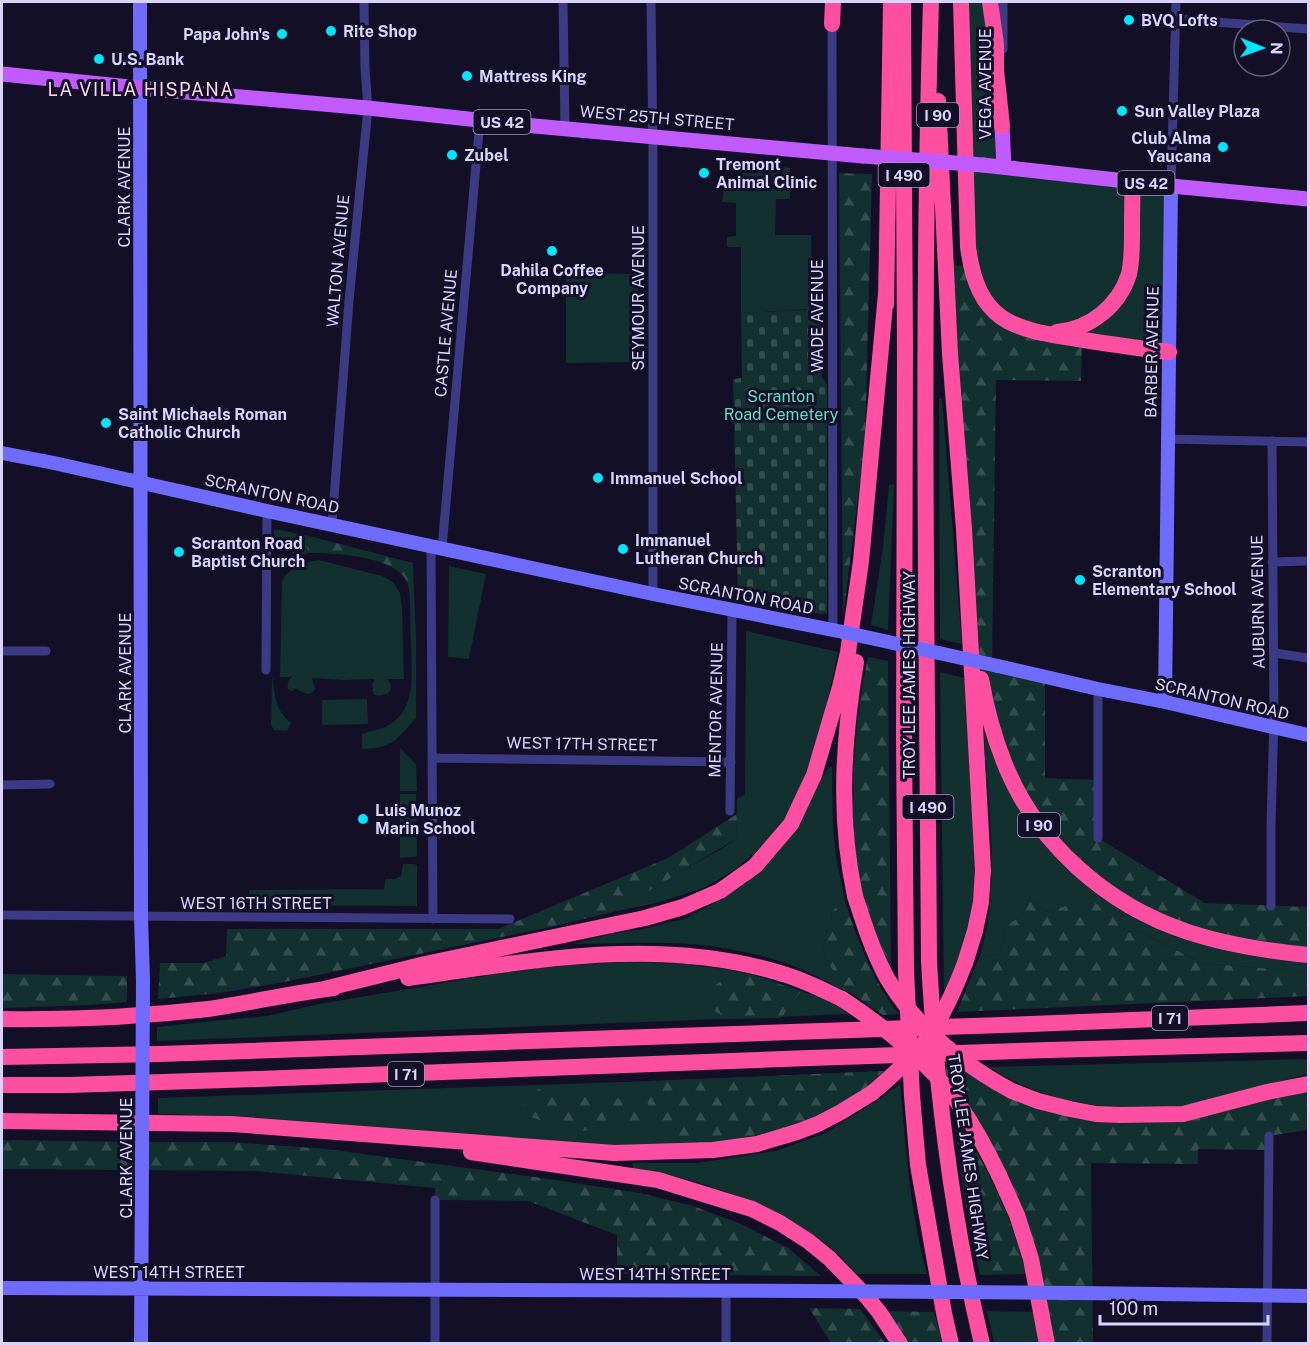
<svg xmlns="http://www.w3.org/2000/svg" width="1310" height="1345" font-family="'Public Sans',sans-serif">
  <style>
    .green { fill: #12302f }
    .forest { fill: url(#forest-firs) }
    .cemetery { fill: url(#cemetery-stones) }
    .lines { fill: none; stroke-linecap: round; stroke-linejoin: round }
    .street { stroke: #3d3a85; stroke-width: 9 }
    .secondary { stroke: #6f6bff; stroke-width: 14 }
    .primary { stroke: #c25bff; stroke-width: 15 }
    .highway { stroke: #ff4fa3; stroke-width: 16 }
    .secondary-bridge { stroke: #6f6bff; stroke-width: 14 }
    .primary-bridge { stroke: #c25bff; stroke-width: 15 }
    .highway-bridge { stroke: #ff4fa3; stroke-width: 16 }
    .poi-dot { fill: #00e5ff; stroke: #130f26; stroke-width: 2 }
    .labels { text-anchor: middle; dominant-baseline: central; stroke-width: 6; stroke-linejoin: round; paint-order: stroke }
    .shield { fill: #130f26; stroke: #9e99be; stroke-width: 1.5 }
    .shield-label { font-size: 15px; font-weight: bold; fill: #d9d4ff }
    .poi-label { font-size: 16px; font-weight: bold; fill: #d9d4ff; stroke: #130f26; text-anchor: start }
    .street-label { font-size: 16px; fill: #d9d4ff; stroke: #130f26 }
    .park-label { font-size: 16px; fill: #5fe0c0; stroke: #130f26 }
    .neighbourhood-label { font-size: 18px; letter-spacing: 1.5px; fill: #ffd6f0; stroke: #130f26 }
  </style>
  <defs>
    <pattern id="forest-firs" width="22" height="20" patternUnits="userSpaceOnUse" patternTransform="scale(1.5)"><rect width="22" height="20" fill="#12302f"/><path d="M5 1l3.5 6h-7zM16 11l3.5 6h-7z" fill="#344d4e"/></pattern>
    <pattern id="cemetery-stones" width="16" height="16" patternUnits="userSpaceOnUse" patternTransform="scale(1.5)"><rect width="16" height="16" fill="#12302f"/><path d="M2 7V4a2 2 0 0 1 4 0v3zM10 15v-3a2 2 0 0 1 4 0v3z" fill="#344d4e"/></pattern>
  </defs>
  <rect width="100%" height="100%" fill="#130f26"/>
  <path class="green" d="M969,2H1003L1004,167L1171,186L1169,352L1016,326L976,286L970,163Z
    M740,163L790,168V199H776L775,235H811L813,309L741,313V247H727V237L736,236V203L722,202L725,180L738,181Z
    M566,273L638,274L639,362L566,363Z
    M939,398L942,399L962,644L940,639Z
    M894,484L888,630L871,625L883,547L889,485Z
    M274,529L305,535L308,553L296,557C290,548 284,545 274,543Z
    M319,560L382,576L393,582L400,593L402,607L404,679H388C396,692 387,697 374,695L372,685L375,679L345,680L312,678L315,689L312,693L307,694L296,689L291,691L288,689C287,683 288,680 292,677H280L282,581C291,566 303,562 319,560Z
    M449,566L486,574L469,659L448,657Z
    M746,631L838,652L827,704L814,751L799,790L784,819L763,845L736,869L704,888L656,903L613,912L653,887L723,848L736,839L737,798L745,795Z
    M411,642L416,643V718C396,740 394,748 362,749V734C371,730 381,730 389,725C418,708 411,670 411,642Z
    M940,672L964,678L976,874L971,918L962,953L944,992Z
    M273,677C274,695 276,711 291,723L287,731L274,730L271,725L272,681Z
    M367,699L368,724L322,725V700Z
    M984,731C1014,827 1083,905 1179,938C1221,952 1265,956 1308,962V972L1201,963L1139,931L1125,932L1075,903L1046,912L1030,898L1020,917L1006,927L1000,953L979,958C1002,887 988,805 984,731Z
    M400,748L416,764L417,791H400Z
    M832,766L833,826L836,856L845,901L832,911L830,925L821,941L826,960L836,975V987C794,960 741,949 692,944C682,943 670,943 660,943C631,942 602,944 573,944L607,935L643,929L684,919L721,900L746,883L817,787L828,769Z
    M400,794H416L417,855L415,857L400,858Z
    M403,864H414L417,865V906L249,905V890L384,889L385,879H395L401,876Z
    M625,962L681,964L725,969L757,976L825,999L850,1014L157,1041V1027L212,1021L267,1016L319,1004L526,969L574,965Z
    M1308,1059V1074L1188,1105C1120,1114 1048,1105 989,1067Z
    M884,1071L785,1129L652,1147L568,1143L240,1116L158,1114V1098L709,1079Z
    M900,1084C906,1148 910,1212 927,1274H858C849,1266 841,1256 831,1248C787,1214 732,1191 678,1177C664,1174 648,1172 633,1169L632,1163H697L776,1151L826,1133L881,1098Z
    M987,1311L1034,1312L1039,1343H994Z"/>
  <path class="forest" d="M839,173L872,174L865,442L843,617Z
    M945,265L970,266L992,309L1082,340L1081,381L996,380L992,664L1045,677V778L1098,780V838L1205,903L1308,907V955L1248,947L1123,902L1029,810L981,678L964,529Z
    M305,535L413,563L416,643L411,642C410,628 412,591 406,580C392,555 333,553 308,553Z
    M868,657L888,661L891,967C875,936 864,906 857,872C854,854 854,835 854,817C852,762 857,710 868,657Z
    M737,814L736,839L613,912L555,926L284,982L220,993L158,999L160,963H204L226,956L227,929H498L668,858Z
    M1030,898L1046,912L1075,903L1090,900L1119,917L1125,932L1139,931L1201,963L1308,972V996L957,1012L979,958L1000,953L1006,926L1020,917Z
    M845,901C858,941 872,980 899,1014L883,1015L851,993L836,987V975L826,960L821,941L830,925L832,911Z
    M733,971L768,980L801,991L781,1018L727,1019L710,1008L705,994Z
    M2,974L127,976V1002L89,1005L2,1008Z
    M936,1052L1038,1101L1183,1114L1308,1084V1130L1269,1136V1150L1198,1149V1164L1091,1163L1093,1343H1047L1031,1259L957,1102Z
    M884,1071L865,1090L833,1110L785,1129L719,1143L680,1145L656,1124L644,1094L650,1081Z
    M540,1089L561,1094L580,1089L598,1091L623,1100L641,1111L649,1122L636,1135L616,1123L598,1129L581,1131L559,1119L542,1121L531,1117L524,1111L522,1096Z
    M954,1116C970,1140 985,1165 997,1192C1010,1218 1018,1246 1027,1274L980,1275L964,1195Z
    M2,1140L142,1142H228L326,1149L542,1178L640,1193L693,1206L741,1224L788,1248L821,1276L617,1274V1235L528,1201L435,1200V1188L255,1171L2,1169Z
    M809,1308L860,1309L885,1343H831Z
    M885,1311L934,1312L943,1343H908Z"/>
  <path class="cemetery" d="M820,309L824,370L821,376L827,384V613L820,614L738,596L733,379L742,378L741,313Z"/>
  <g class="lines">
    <path class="street" d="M563,2L565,128
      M651,2L653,153V594
      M1175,19L1308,29
      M832,22L833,630
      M1003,49V2
      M1171,186L1176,2
      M1168,439L1308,442
      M332,524L349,301L368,108L365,69L364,2
      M431,545L433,919
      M442,548L480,120
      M1272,562L1308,561
      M2,651H46
      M1274,653L1308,658
      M266,670L267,511
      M432,758L731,762
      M2,785L50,784
      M730,811L732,611
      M1098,838V689
      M1271,906V826L1274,715L1272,441
      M2,915L510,919
      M435,1200V1344
      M726,1344V1291
      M1267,1344L1269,1136"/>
    <path class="secondary" d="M140,2L141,917L143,980
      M2,453L54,463L267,511L653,594L843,632
      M998,666L1098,689L1165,702L1308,735
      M1165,702L1171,186
      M2,1288L809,1291
      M1079,1293L1308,1296
      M141,1344L142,1163"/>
    <path class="primary" d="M2,74L140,88L368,108L524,125L863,156
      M1002,126L1004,167
      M983,165L1171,186L1308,199"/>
    <path class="highway" d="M903,2L905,349L904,740L906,971L912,1096L918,1165L944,1313L951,1344
      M931,2C921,321 927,641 929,961C936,1090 952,1218 982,1344
      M961,2L968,247C978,322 1011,329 1078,339C1108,344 1138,348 1169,352
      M990,2L996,44V70L1002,126
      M832,24L833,2
      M938,101L950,354L964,529L983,870L981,902L975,931L965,963
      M886,305L891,2
      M1057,332C1090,329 1119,306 1129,274C1132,261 1132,246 1132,232C1132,215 1132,198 1133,181
      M981,679C986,707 993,735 1004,762C1036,843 1106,905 1188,932C1227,945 1268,951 1308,955
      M855,896C838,817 843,741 856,662
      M408,978C532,961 660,935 783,974C804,980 823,990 842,999
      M324,989L425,964L645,918L683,907L720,891L755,866L791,824L814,775L840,687L848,652L861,561L886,294
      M2,1019C70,1020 139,1017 208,1009C250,1003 292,993 334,988
      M1031,1024L1308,1013
      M1049,1050L1308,1043
      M2,1057L160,1054L791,1032
      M2,1085H69L258,1079L810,1058
      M1012,1091L1038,1101L1070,1109L1096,1114L1120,1115L1183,1114L1267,1092L1308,1084
      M2,1121L232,1124L614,1153L713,1150L757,1144L797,1132L818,1124L841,1112L872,1093
      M471,1152L658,1180L752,1209L780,1223L808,1241L829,1258L866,1296L879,1312L900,1344
      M999,1175L1017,1215L1031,1259L1047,1344"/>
    <path class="secondary-bridge" d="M843,632L998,666
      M142,1163L143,980
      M809,1291L1079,1293"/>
    <path class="primary-bridge" d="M863,156L983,165"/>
    <path class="highway-bridge" d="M855,896C864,924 873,952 887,978C916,1027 962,1064 1012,1091
      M842,999C882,1025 930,1063 958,1103C974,1126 987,1150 999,1175
      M791,1032L1031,1024
      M810,1058L1049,1050
      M872,1093C891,1077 909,1061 925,1041C942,1019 955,989 965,963"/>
  </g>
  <g class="poi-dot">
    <circle cx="1129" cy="20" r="6"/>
    <circle cx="331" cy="31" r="6"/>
    <circle cx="282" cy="34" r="6"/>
    <circle cx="99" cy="59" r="6"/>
    <circle cx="467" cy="76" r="6"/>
    <circle cx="1122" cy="111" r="6"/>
    <circle cx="1223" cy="147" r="6"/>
    <circle cx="452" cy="155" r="6"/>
    <circle cx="704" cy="173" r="6"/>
    <circle cx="552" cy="251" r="6"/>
    <circle cx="106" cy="423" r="6"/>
    <circle cx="598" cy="478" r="6"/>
    <circle cx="623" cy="549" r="6"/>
    <circle cx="179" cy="552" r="6"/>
    <circle cx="1080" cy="580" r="6"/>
    <circle cx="363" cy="819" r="6"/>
  </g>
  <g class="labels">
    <g class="shield">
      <rect x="917" y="103" width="42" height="24" rx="4.5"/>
      <rect x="473.5" y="110" width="57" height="24" rx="4.5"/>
      <rect x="878.5" y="163" width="51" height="24" rx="4.5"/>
      <rect x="1117.5" y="171" width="57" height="24" rx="4.5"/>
      <rect x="902.5" y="795" width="51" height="24" rx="4.5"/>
      <rect x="1018" y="813" width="42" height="24" rx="4.5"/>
      <rect x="1152" y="1006" width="36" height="24" rx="4.5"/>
      <rect x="388" y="1062" width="36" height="24" rx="4.5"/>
    </g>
    <g class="shield-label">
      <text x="938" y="115">I 90</text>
      <text x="502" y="122">US 42</text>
      <text x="904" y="175">I 490</text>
      <text x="1146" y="183">US 42</text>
      <text x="928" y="807">I 490</text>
      <text x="1039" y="825">I 90</text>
      <text x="1170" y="1018">I 71</text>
      <text x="406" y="1074">I 71</text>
    </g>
    <g class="poi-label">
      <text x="1141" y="20">BVQ Lofts</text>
      <text x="343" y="31">Rite Shop</text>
      <text x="270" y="34" text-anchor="end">Papa John's</text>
      <text x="111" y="59">U.S. Bank</text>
      <text x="479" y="76">Mattress King</text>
      <text x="1134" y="111">Sun Valley Plaza</text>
      <text x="1211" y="138" text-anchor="end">Club Alma<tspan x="1211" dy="18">Yaucana</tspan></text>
      <text x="464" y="155">Zubel</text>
      <text x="716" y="164">Tremont<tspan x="716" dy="18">Animal Clinic</tspan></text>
      <text x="552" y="270" text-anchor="middle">Dahila Coffee<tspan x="552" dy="18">Company</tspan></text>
      <text x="118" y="414">Saint Michaels Roman<tspan x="118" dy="18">Catholic Church</tspan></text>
      <text x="610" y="478">Immanuel School</text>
      <text x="635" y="540">Immanuel<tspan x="635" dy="18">Lutheran Church</tspan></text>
      <text x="191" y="543">Scranton Road<tspan x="191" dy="18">Baptist Church</tspan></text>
      <text x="1092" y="571">Scranton<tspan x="1092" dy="18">Elementary School</tspan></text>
      <text x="375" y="810">Luis Munoz<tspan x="375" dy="18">Marin School</tspan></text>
    </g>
    <g class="street-label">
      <text transform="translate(985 84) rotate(-90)">VEGA AVENUE</text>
      <text transform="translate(657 118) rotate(5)">WEST 25TH STREET</text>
      <text transform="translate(124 187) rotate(-90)">CLARK AVENUE</text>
      <text transform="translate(338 261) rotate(-85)">WALTON AVENUE</text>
      <text transform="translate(638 298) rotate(-90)">SEYMOUR AVENUE</text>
      <text transform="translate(817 316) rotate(-90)">WADE AVENUE</text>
      <text transform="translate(446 333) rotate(-85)">CASTLE AVENUE</text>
      <text transform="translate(1152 352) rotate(-89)">BARBER AVENUE</text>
      <text transform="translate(272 494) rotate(12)">SCRANTON ROAD</text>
      <text transform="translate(746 596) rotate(11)">SCRANTON ROAD</text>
      <text transform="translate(1258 602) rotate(-91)">AUBURN AVENUE</text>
      <text transform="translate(125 673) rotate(-90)">CLARK AVENUE</text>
      <text transform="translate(909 675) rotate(-90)">TROY LEE JAMES HIGHWAY</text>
      <text transform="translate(1222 699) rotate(13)">SCRANTON ROAD</text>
      <text transform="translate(716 710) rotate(-89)">MENTOR AVENUE</text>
      <text transform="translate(582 744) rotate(1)">WEST 17TH STREET</text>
      <text x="256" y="903">WEST 16TH STREET</text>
      <text transform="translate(968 1157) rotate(82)">TROY LEE JAMES HIGHWAY</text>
      <text transform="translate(126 1158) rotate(-90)">CLARK AVENUE</text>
      <text x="169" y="1272">WEST 14TH STREET</text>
      <text x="655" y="1274">WEST 14TH STREET</text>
    </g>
    <g class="park-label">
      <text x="781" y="396">Scranton<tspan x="781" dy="18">Road Cemetery</tspan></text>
    </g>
    <g class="neighbourhood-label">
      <text x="141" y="89">LA VILLA HISPANA</text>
    </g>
  </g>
  <rect width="1310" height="1345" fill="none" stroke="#d9d4ff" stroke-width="6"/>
  <g transform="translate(1262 48) rotate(91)"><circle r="28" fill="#130f26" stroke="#625e7d" stroke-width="1.5"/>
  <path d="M0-4.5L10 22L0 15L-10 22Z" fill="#00e5ff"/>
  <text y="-9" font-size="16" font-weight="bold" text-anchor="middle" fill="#d9d4ff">N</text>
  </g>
  <path d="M1100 1315v9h168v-9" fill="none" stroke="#d9d4ff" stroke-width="3"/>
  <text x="1109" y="1315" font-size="18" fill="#d9d4ff" stroke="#130f26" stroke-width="4.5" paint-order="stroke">100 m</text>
</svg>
